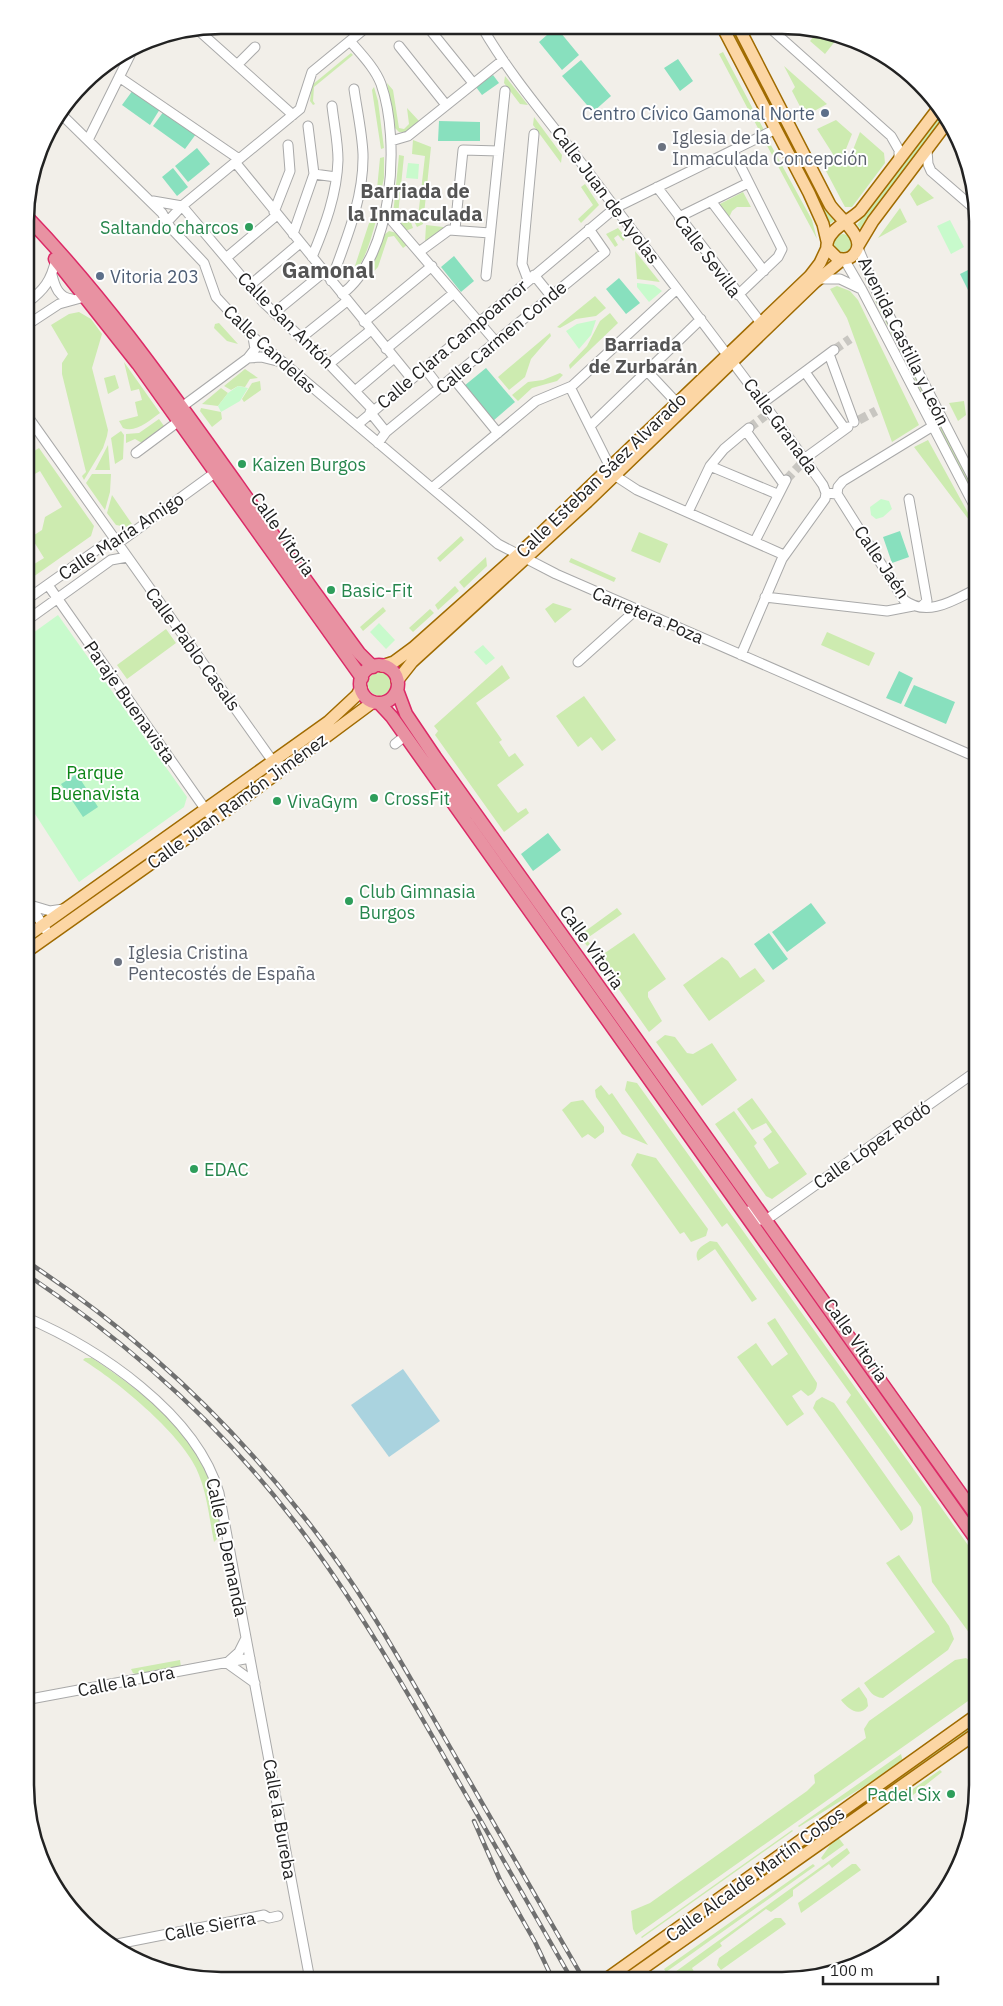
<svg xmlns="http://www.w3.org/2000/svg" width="1003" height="2006" font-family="'IBM Plex Sans',sans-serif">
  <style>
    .grass { fill: #cdebb0 }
    .park { fill: #c8facc }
    .pitch { fill: #88e0be }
    .water { fill: #aad3df }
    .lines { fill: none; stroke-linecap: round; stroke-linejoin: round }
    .minor-tunnel { stroke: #c8c6c1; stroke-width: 9; stroke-dasharray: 9 4.5; stroke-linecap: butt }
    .minor-casing { stroke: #a9a9a9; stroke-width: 11 }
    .major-casing { stroke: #a06b00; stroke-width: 14 }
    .highway-casing { stroke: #dc2a67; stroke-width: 15 }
    .minor { stroke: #fff; stroke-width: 9 }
    .major { stroke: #fcd6a4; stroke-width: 11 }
    .highway { stroke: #e892a2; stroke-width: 12 }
    .rail-casing { stroke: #707070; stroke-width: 4.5 }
    .rail { stroke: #fff; stroke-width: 2.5; stroke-dasharray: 8; stroke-linecap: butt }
    .service-dot { fill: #5c6f8a; stroke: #fff; stroke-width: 2 }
    .worship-dot { fill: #6b7280; stroke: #fff; stroke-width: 2 }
    .leisure-dot { fill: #2e9e5b; stroke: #fff; stroke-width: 2 }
    .labels { text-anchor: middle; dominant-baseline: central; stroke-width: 4; stroke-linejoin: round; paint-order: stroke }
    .service-label { font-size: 18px; fill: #4e5e75; stroke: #fff; text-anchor: end }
    .worship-label { font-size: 18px; fill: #5b616d; stroke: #fff; text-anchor: start }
    .street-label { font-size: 18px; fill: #222; stroke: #fff }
    .leisure-label { font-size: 18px; fill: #27864d; stroke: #fff; text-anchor: start }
    .park-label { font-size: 18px; fill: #0c8416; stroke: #fff }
    .neighbourhood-label { font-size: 19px; font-weight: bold; fill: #555; stroke: #fff }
    .quarter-label { font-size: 20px; font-weight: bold; fill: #555; stroke: #fff }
    .district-label { font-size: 22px; font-weight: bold; fill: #555; stroke: #fff }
    .rim { fill: none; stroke: #222; stroke-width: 2.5 }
  </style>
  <rect width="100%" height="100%" fill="#f2efe9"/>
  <path class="grass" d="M727,28H734L834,221L829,224Z
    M820,29L840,35L825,54L810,41Z
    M723,52L764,130L760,132L719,54Z
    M351,53L353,55L314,87L313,101L315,104L313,105L310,101L312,85Z
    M784,66L827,104L805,116L792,91L795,87Z
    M505,76L528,105L520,104L504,83Z
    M387,83L393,90L399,128L404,129L409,124L407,108L419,121L406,132H399L395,128Z
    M374,87L378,101L384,148L381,149L372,90Z
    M943,110L946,114L861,229L857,225Z
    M534,117L562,155L561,163L533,125Z
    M836,120L852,134L844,154L836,159L817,129Z
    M860,132L884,153L885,163L852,207H845L817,154L836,166L849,160Z
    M767,138L812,220L817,239L764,140Z
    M413,140L431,147L423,224L417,227L412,217H418L425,156L412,154Z
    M399,155L404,156L398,215L409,217L413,228L405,231L393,215Z
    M384,157V178L379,200L376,199L380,158Z
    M585,184L599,205L581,223L578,219L593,205L581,187Z
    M918,184L934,198L917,206L910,194Z
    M743,192L751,207H737L732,211L728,220L718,205Z
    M900,208L907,222L878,238Z
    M373,211L378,213C374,227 366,264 353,272Z
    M426,225L443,227V228L425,242Z
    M618,228L626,238L623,241L618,235L614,238L618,245L615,247L606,234Z
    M389,231L397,233L407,245L403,248L394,236L388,237L378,267L369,277L384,235Z
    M834 243a9 9 0 1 1 18 0a9 9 0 1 1-18 0Z
    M635,251L660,282L637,279Z
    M837,286L850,291L858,300L919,425L892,442L847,318L830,289Z
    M595,296L606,308L596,316L576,319L560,328L557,327Z
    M876,298L972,487L970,488L874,299Z
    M79,312L91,319L102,334L92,368L108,430L107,436L103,448L84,480L82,476L86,472L62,374V363L68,354L51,325L69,314Z
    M610,313L618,323L570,369L569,365L587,346L600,321Z
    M219,323L238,344L227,341L214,328L215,324Z
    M550,333L551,336L531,359L525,377L509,390L498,377Z
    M124,362L160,413C149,421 136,433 123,428L119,421L138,416L135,402L142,400L139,389L131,391Z
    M245,369L258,378L250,379L245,387L238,386L231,390L224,386Z
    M560,373L563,375L557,381L532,388L518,401L512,395L528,382L543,380Z
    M115,375L119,388L108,394L104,378Z
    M260,381L261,390L244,402L242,399L252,383Z
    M221,388L228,393L218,406L202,404Z
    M964,401L966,415L958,421L949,403Z
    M201,408L221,412L222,419L212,427L200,411Z
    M159,419L164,426L142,443L135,439L126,443V434L139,433Z
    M121,431L124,435L123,459L115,464L111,438Z
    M928,440L978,531V532L914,447Z
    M108,445L110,470H95Z
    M39,448L94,526L91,536L26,582V569L44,558L31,537L42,530L45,517L62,507L40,471L26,479V456Z
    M92,474H111L110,492L105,510L86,483Z
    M112,495L132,524L127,527L116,525L107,513Z
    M639,532L668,544L660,563L631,551Z
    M461,536L464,540L440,562L437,558Z
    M486,557L487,566L464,588L459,582Z
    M571,558L616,578L614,582L569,562Z
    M455,586L459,591L438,610L435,605Z
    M553,603L572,609L555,623L545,609Z
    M383,607L386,611L363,631L360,627Z
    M430,609L434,613L413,632L409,628Z
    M166,629L176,643L127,679L117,665Z
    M827,632L875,653L869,666L821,645Z
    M502,665L510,678L476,703L502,740L499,742L509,757L515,753L524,765L497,785L518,813L526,808L529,813L504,832L435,735L438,731L434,726Z
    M368 684a12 12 0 1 1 24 0a12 12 0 1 1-24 0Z
    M584,696L616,740L602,751L591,737L578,747L556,716Z
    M617,908L622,914L586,939L590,944L587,946L580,935Z
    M634,933L666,979L648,992V997L662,1021L649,1032L594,954L595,952L599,957Z
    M722,957L728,961L740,978L755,968L765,981L709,1021L683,985Z
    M665,1035L675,1037L687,1053L693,1054L712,1043L737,1080L702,1106L656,1042Z
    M627,1081L637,1083L978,1559V1645L932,1582L921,1507L846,1402L851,1395L727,1223L722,1227L630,1097L625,1090Z
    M601,1085L609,1095L612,1093L648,1145L622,1134L596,1097L595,1090Z
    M752,1098L807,1174L772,1199L766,1196L715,1124L734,1111L757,1143L754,1146L769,1169L779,1163L763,1139L772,1132L766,1123L752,1130L737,1109Z
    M583,1100L604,1127V1132L595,1139L588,1134L582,1138L562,1110L571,1102Z
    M637,1153L656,1158L708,1229L706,1236L691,1242L684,1232L680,1234L631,1165Z
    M710,1241L717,1242L757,1299L752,1302L715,1249L698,1261C693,1250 702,1246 710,1241Z
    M778,1246L978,1526V1534L775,1248Z
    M775,1318L817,1383C817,1389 814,1394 808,1396L801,1390L792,1396L804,1414L787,1426L737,1357L756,1343L772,1366L788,1354L767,1323Z
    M85,1358H92C131,1384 185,1423 204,1467C214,1488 217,1511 222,1534L214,1542C209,1517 207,1491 196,1468C179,1432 117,1381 83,1360Z
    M822,1397L834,1403L912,1513C916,1523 909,1526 901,1531L813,1408L816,1401Z
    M899,1555L949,1626L954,1639L948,1650L883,1698C872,1697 870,1691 864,1683L935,1632L886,1563Z
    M966,1658L978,1666V1694L636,1935L633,1929L631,1911L650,1903L807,1791L815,1783L814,1775L866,1738L864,1729L869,1721L955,1660Z
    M180,1660L181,1667L138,1675L133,1673L131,1669Z
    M859,1687L867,1699L868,1706C859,1718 848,1709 841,1700Z
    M978,1720V1726L844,1820L842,1818Z
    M901,1754L903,1762L799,1827L798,1826Z
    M940,1770L942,1772L903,1803L900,1798Z
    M792,1830L793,1831L642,1938L641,1937Z
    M838,1837L844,1845L823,1860L821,1858L835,1838Z
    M847,1848L850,1853L832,1868L829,1864L793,1890V1896L771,1912L766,1909L720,1943L722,1946L692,1968L698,1979L697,1981L664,1980Z
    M813,1864L815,1866L666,1972L664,1969Z
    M852,1864H856L861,1870L801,1913L798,1903Z
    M775,1918H781L786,1924L721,1970L717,1965L719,1958Z"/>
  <path class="park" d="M408,163L419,164L418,179L406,178Z
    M950,220L964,247L951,254L937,226Z
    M637,283L654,285L662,291L649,302L637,287Z
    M596,320L591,335L579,349L566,331L577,324Z
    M238,386L248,388L240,401L221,412L218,406L228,393Z
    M881,499L889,501L892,509L883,517L876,519L871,515L870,507Z
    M58,615L187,797L184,807L79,882L26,800V638Z
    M379,623L395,640L386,649L370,632Z
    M483,645L495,658L486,665L474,652Z"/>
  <path class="pitch" d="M556,27L579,55L562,70L539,42Z
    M678,59L693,81L680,91L664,68Z
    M581,60L611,96L593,112L562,76Z
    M493,75L499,83L482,95L476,87Z
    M133,90L160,109L150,125L122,105Z
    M164,111L196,134L185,149L153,126Z
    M439,121L480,122V141H438Z
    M197,148L210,164L188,182L175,166Z
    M173,168L188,187L177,196L162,177Z
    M454,256L474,281L461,292L441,267Z
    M978,265V288L969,292L960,274Z
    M619,278L640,303L626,314L606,289Z
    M486,368L515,402L493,421L464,386Z
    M900,531L909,557L892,563L883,537Z
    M899,671L913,678L901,704L886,698Z
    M914,685L955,702L946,724L904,706Z
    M77,774L98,807L83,817L61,784Z
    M548,833L561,850L533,871L521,854Z
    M811,903L826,923L787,952L772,932Z
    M769,933L788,959L773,970L754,944Z"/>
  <path class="water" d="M403,1369L440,1421L389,1457L351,1405Z"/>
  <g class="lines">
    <path class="minor-tunnel" d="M834,350L850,339
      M859,420L876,411
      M749,428L765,416
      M786,480L800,465"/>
    <g class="minor-casing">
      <path id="minor" d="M427,26L473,83
        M482,27C512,79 553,125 589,173C667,277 748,379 823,485L826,493
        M770,28L891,136L899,150V161
        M198,30L293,115
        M399,46L446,105
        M238,64L255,47
        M119,77L239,159
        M61,114L162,213L170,227L204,263L216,297L253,337L498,544L556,574L978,758
        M88,140L134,47
        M391,141L408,136L503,60
        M927,150L928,164L931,171L976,210
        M733,151L782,249L778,257L738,295
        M235,162L411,378
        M314,174L336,177
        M657,187L761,323
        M153,201L182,206
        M711,201L764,271
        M182,206L263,302L329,364L373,410
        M387,211L393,222L496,342
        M274,212L290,171L288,145
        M679,217L748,183
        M168,221L182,206L300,109L312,72L368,26
        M455,229L463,150L499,151
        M293,234L314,174L308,126
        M858,248L875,288L978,488
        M419,252L449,230L490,233
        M312,257C325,226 337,194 338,160C338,142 334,124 332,106
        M226,258L277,215
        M844,259L862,290L978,513
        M52,275C55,287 59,298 72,299
        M534,275L551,296
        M486,276L505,91
        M818,279H840L861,289
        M528,280L522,264L534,134
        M331,281C346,240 364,198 363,154C362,132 357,110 354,89
        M249,286L300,243
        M342,294C393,256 401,141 381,84C375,68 361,54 350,41
        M27,303C44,290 51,281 56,259
        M274,313L324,272
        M364,322L432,266
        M27,325L59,304L88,296
        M301,338L347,301
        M386,349L454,293
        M829,354L854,422
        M248,358L261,357L277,361
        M329,364L371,330
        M424,367L440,388
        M647,371L677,403
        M805,372L845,429
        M453,378L498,433
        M570,387L614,475L637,490L784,555
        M355,391L394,358
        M764,402L834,350
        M179,409L248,358L255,349L253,337
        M370,412L386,432
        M26,414L269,756L277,765L286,767
        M357,425L615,208L776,129
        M590,426L701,319
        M746,431L783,483
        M378,443L386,432L605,252L589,229
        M136,453L179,421
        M804,459L848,427
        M710,466L777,494
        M432,488L536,401L572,386L677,289
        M826,493L837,494L904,600C928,618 954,600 978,588
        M837,494L838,487L843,481L933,426
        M909,499L927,601L921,607
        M688,512L710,466L724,449L749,428
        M755,541L786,480
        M48,585L208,813
        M765,597L887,611L913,606
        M26,600L105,544H117L216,472
        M26,621L111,560L127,557
        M741,655L782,559L825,499L826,493
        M578,662L637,609
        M395,744L400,740
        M26,899L46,930
        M30,905L50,911L63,909
        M26,934L30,923V905
        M749,1211L758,1220H766L978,1070
        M25,1317C98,1348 196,1413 219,1493L310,1980
        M229,1661L239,1652L246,1638
        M227,1663L255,1683
        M25,1700L250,1658
        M112,1945L264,1915L269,1918L278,1916"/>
    </g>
    <g class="major-casing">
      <path id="major" d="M723,28L809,193L823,224L827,241
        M739,28L830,205C839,218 867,238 855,253C851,259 844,260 837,258L827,248C825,231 848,222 860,211L940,106
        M858,246L873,221L949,120
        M382,666L394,662L413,648L533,541L810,276L820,263L827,248
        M397,681L412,662L587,502L815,282L843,259
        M26,937L328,722L357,695L361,688
        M26,952L249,794L373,702
        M605,1980L978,1714
        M625,1981L978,1732"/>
    </g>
    <g class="highway-casing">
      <path id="highway" d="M27,217C106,299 171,392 237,484C277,541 318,597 359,653L373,667
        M55,259L138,364L362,678
        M360 684a19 19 0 1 1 38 0a19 19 0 1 1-38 0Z
        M397,690L406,714L435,757L978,1518
        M379,703L392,717L978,1542"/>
    </g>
    <use href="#minor" class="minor"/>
    <use href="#major" class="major"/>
    <use href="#highway" class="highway"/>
    <g class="rail-casing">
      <path id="rail" d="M26,1261C132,1330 226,1417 304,1517C358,1584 400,1660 443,1735C490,1817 537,1899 584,1980
        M26,1274C127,1342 221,1425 295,1522C354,1599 402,1683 450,1767C491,1838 531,1909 572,1980
        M474,1821L500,1880L535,1942L553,1980"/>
    </g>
    <use href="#rail" class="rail"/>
  </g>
  <g class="service-dot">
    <circle cx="825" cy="113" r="5"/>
    <circle cx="100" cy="276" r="5"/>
  </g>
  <g class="worship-dot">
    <circle cx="662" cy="147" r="5"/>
    <circle cx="118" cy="962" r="5"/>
  </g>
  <g class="leisure-dot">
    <circle cx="249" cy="227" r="5"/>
    <circle cx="242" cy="464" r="5"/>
    <circle cx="331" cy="590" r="5"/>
    <circle cx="374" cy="798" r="5"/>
    <circle cx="277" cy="801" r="5"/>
    <circle cx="349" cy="901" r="5"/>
    <circle cx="194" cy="1169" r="5"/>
    <circle cx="951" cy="1794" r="5"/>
  </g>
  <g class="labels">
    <g class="service-label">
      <text x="815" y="113">Centro Cívico Gamonal Norte</text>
      <text x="110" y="276" text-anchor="start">Vitoria 203</text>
    </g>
    <g class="worship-label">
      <text x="672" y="137">Iglesia de la<tspan x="672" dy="21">Inmaculada Concepción</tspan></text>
      <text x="128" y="952">Iglesia Cristina<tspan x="128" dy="21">Pentecostés de España</tspan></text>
    </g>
    <g class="street-label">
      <text transform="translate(606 195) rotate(53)">Calle Juan de Ayolas</text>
      <text transform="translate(708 256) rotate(53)">Calle Sevilla</text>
      <text transform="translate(286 320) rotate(45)">Calle San Antón</text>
      <text transform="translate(501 337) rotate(-40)">Calle Carmen Conde</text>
      <text transform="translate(904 341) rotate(64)">Avenida Castilla y León</text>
      <text transform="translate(452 344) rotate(-40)">Calle Clara Campoamor</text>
      <text transform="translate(270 349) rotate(43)">Calle Candelas</text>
      <text transform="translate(781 426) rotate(54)">Calle Granada</text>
      <text transform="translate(601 475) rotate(-44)">Calle Esteban Sáez Alvarado</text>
      <text transform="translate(283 534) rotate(55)">Calle Vitoria</text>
      <text transform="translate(121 536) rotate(-33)">Calle María Amigo</text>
      <text transform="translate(882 562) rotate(56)">Calle Jaén</text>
      <text transform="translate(648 615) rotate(23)">Carretera Poza</text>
      <text transform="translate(193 649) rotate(54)">Calle Pablo Casals</text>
      <text transform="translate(130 702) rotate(55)">Paraje Buenavista</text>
      <text transform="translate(237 801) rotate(-36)">Calle Juan Ramón Jiménez</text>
      <text transform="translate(592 947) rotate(55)">Calle Vitoria</text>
      <text transform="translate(872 1145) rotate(-35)">Calle López Rodó</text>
      <text transform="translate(856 1340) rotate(55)">Calle Vitoria</text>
      <text transform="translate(227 1547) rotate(78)">Calle la Demanda</text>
      <text transform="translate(126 1681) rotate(-11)">Calle la Lora</text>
      <text transform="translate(280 1819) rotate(80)">Calle la Bureba</text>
      <text transform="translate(755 1874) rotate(-36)">Calle Alcalde Martín Cobos</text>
      <text transform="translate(210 1926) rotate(-11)">Calle Sierra</text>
    </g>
    <g class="leisure-label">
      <text x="239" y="227" text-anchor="end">Saltando charcos</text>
      <text x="252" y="464">Kaizen Burgos</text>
      <text x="341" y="590">Basic-Fit</text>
      <text x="384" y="798">CrossFit</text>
      <text x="287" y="801">VivaGym</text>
      <text x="359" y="891">Club Gimnasia<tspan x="359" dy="21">Burgos</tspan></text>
      <text x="204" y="1169">EDAC</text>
      <text x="941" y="1794" text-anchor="end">Padel Six</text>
    </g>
    <g class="park-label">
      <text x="95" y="772">Parque<tspan x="95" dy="21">Buenavista</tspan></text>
    </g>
    <g class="neighbourhood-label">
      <text x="643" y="344">Barriada<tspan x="643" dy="22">de Zurbarán</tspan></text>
    </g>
    <g class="quarter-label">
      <text x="415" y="190">Barriada de<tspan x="415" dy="23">la Inmaculada</tspan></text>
    </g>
    <g class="district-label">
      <text x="328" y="269">Gamonal</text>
    </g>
  </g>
  <path d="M0 0H1003V2006H0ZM221 34H782A187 187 0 0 1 969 221V1785A187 187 0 0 1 782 1972H221A187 187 0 0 1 34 1785V221A187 187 0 0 1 221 34Z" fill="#fff" fill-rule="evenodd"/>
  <path class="rim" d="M221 34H782A187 187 0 0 1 969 221V1785A187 187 0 0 1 782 1972H221A187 187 0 0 1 34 1785V221A187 187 0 0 1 221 34Z"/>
  <path d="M823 1976v8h115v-8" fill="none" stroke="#222222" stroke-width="2.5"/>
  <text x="830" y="1976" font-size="15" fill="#222222" stroke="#ffffff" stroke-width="4" paint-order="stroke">100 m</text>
</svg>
